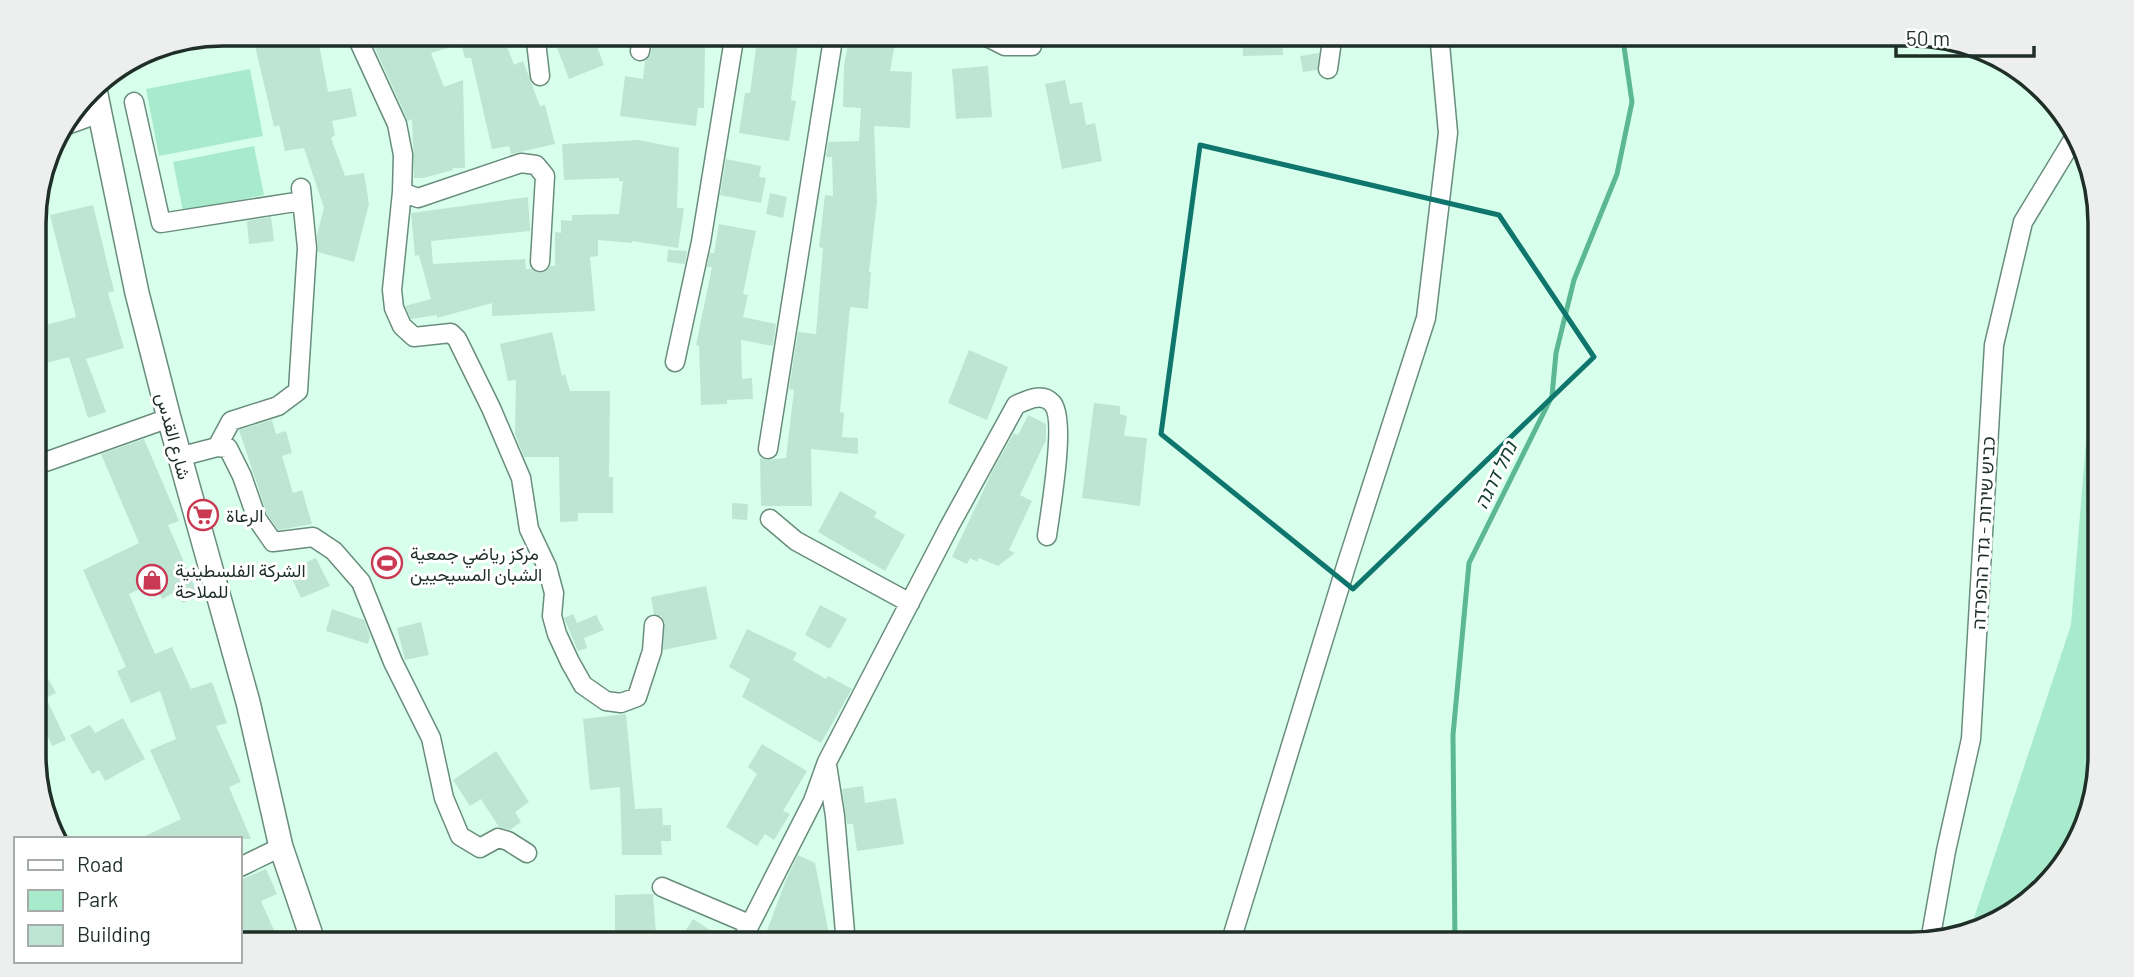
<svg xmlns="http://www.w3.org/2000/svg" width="2134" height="977" font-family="Barlow,Vazirmatn,'Noto Sans Hebrew',sans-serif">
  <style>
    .green { fill: #a8eacc }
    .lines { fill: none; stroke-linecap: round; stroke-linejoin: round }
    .stream { stroke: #5bb893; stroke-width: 5 }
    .building { fill: #bee5d3 }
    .minor-casing { stroke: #688d7c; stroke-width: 21 }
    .major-casing { stroke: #688d7c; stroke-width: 26 }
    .minor { stroke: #fff; stroke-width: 18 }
    .major { stroke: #fff; stroke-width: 23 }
    .marked { fill: none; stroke: #0f766e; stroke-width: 5; stroke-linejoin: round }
    .labels { text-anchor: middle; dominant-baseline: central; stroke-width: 6; stroke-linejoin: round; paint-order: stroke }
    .street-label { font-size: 18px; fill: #1f2f28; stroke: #fff }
    .poi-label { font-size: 18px; fill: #1f2f28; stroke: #fff; text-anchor: start }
    .water-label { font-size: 19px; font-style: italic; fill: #103a2b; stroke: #fff }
    .rim { fill: none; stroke: #1f2f28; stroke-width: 3.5 }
  </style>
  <rect width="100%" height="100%" fill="#d7ffec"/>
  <path class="green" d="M250,69L263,136L159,156L146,89Z
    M254,146L264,195L183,211L173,162Z
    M2099,283L2101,755L2086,827L2017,912L1971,927L2071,625Z"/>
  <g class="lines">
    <path class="stream" d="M1455,943L1453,735L1469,563L1552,396L1556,353L1574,280L1617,174L1632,102L1622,33"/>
  </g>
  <path class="building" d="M252,33H317L328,92L351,88L357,116L332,121L335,135L331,138L345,176L364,173L369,204L354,262L318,252L317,235L324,208L304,148L285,151L279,125L274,127Z
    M368,33H502L514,65L523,61L540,106L545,105L555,144L511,154L509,146L492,149L471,58H465L461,44L431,53L444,87L463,80L465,168H453V170L423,178H414L412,119L408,121Z
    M584,33H592L604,65L569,79L556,45Z
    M654,33H686L684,46H705L704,108H698L696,126L620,116L625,76L643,79L645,61L651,54Z
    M758,33L799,35L791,100L796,101L789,141L739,133L745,93H750Z
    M850,33H897L890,71L912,72L910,128L874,126L877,202L869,272H871L868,309L850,307L840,412L844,413L842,437L858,438V454L811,449L812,506H761L760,458L767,460L786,458L794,390L789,389L798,332L816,334L823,248L819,247L825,195L833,196L832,157H826L828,142L859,141L861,108L843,107L844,66Z
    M1242,33H1282L1283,55L1243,56Z
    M1319,53L1317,70L1303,72L1300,56Z
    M988,66L992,117L956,119L952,69Z
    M1065,80L1070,104L1082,102L1086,125L1095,123L1102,161L1062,169L1045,84Z
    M639,140L679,148L677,208H684L678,248L632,241V243L598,240V256L590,257L595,311L492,316V303L437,318V315L411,319L405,306L431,299L419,255L415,256L411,213L528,197L530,231L431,241L433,264L525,259L526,269H531L539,273L544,272L550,266H555V232L561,233V220L572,221V215L619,214L623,181H619V178L564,180L562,144Z
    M726,159L761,166L759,177L766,178L761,203L720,195Z
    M770,193L787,197L783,218L766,214Z
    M93,205L114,291L108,293L124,348L86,359L106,412L88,418L69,357L39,365L34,346V328L76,317L50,215Z
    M271,217L274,241L249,244L247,221Z
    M719,224L756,231L743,294L748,295L743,317L776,324L773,346L741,340L742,379L752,378L753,399L727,400V404L701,405L699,346L696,345L712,267H707L710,253H714Z
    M668,250L687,251L685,264L667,262Z
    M552,332L562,376L565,374L570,391H610L609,477H613V513H578V521L560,522L559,457H524L515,434L516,380L508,381L500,344Z
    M969,350L1008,367L987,420L948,403Z
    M1094,403L1120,406V414L1127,416L1124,436L1147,438L1140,506L1082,498Z
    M1028,415L1046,424V440L1020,495L1032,501L1009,550L1015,553L998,566L979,558L977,562L970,558L967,564L952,557L993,470L1014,433L1018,435Z
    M272,420L276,434L286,431L292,453L282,456L293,493L302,490L312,524L278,530L267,514L239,430Z
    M144,439L179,521L168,525L199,597L182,603L177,591L162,599L155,582L129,594L155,654L172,647L191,689L212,682L227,723L216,726L241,782L229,787L251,839H139L181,819L150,750L176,739L160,691L131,703L117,671L126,667L83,570L139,543L101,454Z
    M840,491L877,512L874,517L905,535L885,571L818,532Z
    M732,503L748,504L747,520L732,519Z
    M316,558L330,586L301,598L288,570Z
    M706,586L717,639L663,650L664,621L661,616L654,614L651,597Z
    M820,605L847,619L830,649L805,635Z
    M332,609L364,620L370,636L368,644L326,631Z
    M573,614L577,623L596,615L604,630L584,638L587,648L578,651L564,618Z
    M421,622L429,655L405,660L397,628Z
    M747,629L797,653L793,660L826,679L828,676L852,689L821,743L742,697L750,679L729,667Z
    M35,654L56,693L46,698L66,740L52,746L35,709Z
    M626,714L635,809L662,808L663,825H671V841H661L662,855H622L620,787L590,790L583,719Z
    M123,718L145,759L105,781L99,770L92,774L70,735L90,725L95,733Z
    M762,744L807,771L783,811L790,814L774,840L765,834L757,846L726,827L757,774L748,767Z
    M496,751L529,802L515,812L521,822L510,830L499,827L481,799L470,806L453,780Z
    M863,786L865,803L896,798L904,844L857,851L853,824H847L842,789Z
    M798,855L815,863L831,944H762L786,880Z
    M266,869L277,894L261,901L280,944H244L240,935V880Z
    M653,894L656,934L615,935V895Z
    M693,919L716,934L710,944H677Z"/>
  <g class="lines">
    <g class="minor-casing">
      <path id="minor" d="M355,33L397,124L403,155L402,192L392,290L394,308L402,326L414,337L451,333L457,339L491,408L521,478L529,529L547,567L554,593L552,616L557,634L570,662L583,685L606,701L621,703L637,697L652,651L654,625
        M535,33L540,76
        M979,33L1005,46H1032L1034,33
        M640,51L643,33
        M1328,69L1333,33
        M134,102L161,223L302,201
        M61,127L100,113
        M402,192L418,198L521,163L536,165L545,176L540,262
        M675,362L701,242L735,33
        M217,447L231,421L278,406L298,391L307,248L301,188
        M768,449L834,33
        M179,457L217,447L228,448L242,476L257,519L273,542L313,537L334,551L361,582L393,662L431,738L444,798L460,836L480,848L498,838L508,841L527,853
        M34,466L169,418
        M770,519L796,541L910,603
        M827,765L835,816L846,944
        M240,867L281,847
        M662,887L749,924
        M1930,941L1946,851L1971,739L1994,345L2023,222L2074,138
        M740,944L813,801L827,762L949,527L1016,405C1027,400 1042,392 1052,403C1067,418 1050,512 1047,536
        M1230,944L1347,563L1426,318L1448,133L1439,33"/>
    </g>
    <g class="major-casing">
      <path id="major" d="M94,85L137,293L169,418L248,702L281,847L314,944"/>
    </g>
    <use href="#minor" class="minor"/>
    <use href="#major" class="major"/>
  </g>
  <path class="marked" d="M1200,145L1499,215L1594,357L1353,589L1161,434Z"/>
  <defs>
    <g id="supermarket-ring" transform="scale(1.575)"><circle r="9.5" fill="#fff" stroke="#c93952" stroke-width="1.5"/><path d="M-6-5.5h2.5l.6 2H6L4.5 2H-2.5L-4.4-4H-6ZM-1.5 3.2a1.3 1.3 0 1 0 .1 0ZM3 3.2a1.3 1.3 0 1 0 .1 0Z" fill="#c93952"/></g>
    <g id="stadium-ring" transform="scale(1.575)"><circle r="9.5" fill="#fff" stroke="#c93952" stroke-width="1.5"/><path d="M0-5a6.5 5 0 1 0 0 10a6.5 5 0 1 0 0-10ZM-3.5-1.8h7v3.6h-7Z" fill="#c93952"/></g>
    <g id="shop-ring" transform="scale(1.575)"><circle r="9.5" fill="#fff" stroke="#c93952" stroke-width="1.5"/><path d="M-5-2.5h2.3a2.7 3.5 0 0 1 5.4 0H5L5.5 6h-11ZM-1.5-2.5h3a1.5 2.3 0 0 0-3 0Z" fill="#c93952"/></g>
  </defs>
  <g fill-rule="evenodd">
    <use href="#supermarket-ring" x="203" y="515"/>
    <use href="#stadium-ring" x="387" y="563"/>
    <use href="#shop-ring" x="152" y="580"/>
  </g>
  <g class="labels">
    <g class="street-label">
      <text transform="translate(174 436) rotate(75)">شارع القدس</text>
      <text transform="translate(1983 533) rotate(-87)">כביש שירות - גדר ההפרדה</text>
    </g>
    <g class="poi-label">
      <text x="226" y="515">الرعاة</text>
      <text x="410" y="553">مركز رياضي جمعية<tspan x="410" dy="21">الشبان المسيحيين</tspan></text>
      <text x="175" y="570">الشركة الفلسطينية<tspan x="175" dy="21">للملاحة</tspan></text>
    </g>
    <g class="water-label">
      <text transform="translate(1495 475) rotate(-64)">נחל דרגה</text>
    </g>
  </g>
  <path d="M0 0H2134V977H0ZM223 46H1911A177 177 0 0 1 2088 223V755A177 177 0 0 1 1911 932H223A177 177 0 0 1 46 755V223A177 177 0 0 1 223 46Z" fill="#edeeee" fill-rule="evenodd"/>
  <path class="rim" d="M223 46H1911A177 177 0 0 1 2088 223V755A177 177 0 0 1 1911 932H223A177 177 0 0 1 46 755V223A177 177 0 0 1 223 46Z"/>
  <rect x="14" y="837" width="228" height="126" fill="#ffffff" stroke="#a5aca9" stroke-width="2"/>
  <rect x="28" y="860" width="35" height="10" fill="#ffffff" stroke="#a5aca9" stroke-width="2"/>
  <text x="77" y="872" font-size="21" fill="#1f2f28">Road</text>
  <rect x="28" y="890" width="35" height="21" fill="#a8eacc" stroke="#a5aca9" stroke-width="2"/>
  <text x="77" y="907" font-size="21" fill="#1f2f28">Park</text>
  <rect x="28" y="925" width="35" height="21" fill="#bee5d3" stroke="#a5aca9" stroke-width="2"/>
  <text x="77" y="942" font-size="21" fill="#1f2f28">Building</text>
  <path d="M1896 46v10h138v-10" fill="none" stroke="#1f2f28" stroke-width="3.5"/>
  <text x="1906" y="46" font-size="21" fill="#1f2f28" stroke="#ffffff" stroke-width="5" paint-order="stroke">50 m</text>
</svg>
